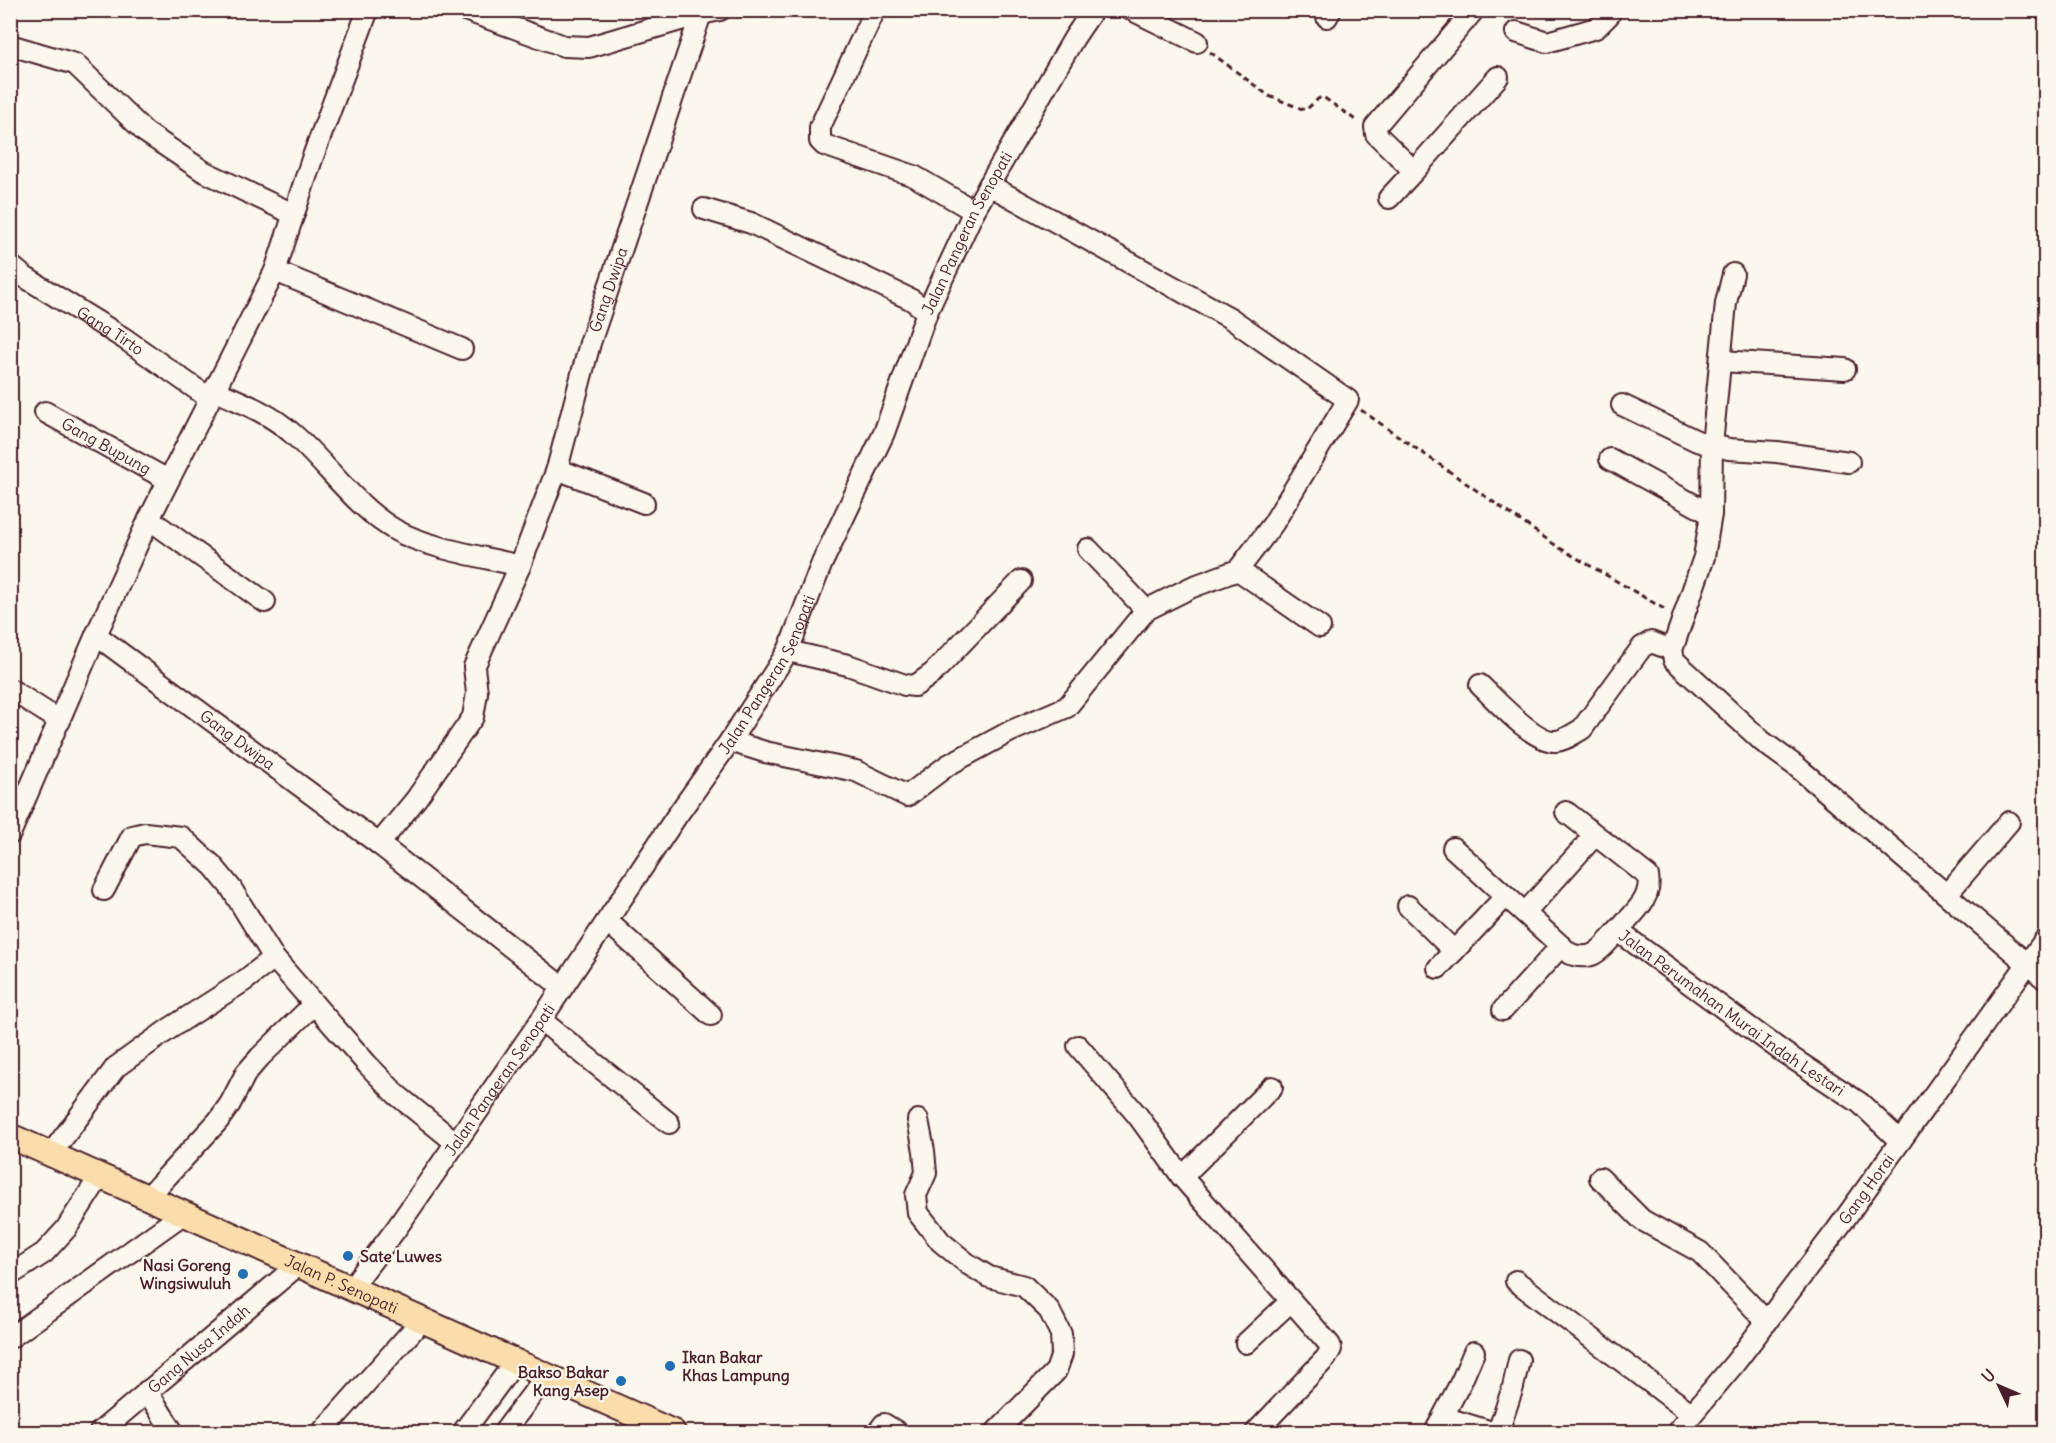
<svg xmlns="http://www.w3.org/2000/svg" width="2056" height="1443" font-family="Delius,sans-serif">
  <style>
    .lines { fill: none; stroke-linecap: round; stroke-linejoin: round }
    .minor-casing { stroke: #4a1f2b; stroke-width: 24 }
    .major-casing { stroke: #4a1f2b; stroke-width: 28 }
    .path { stroke: #4a1f2b; stroke-width: 3; stroke-dasharray: 6 4.5; stroke-linecap: butt }
    .minor { stroke: #fbf7ec; stroke-width: 20 }
    .major { stroke: #faddab; stroke-width: 24 }
    .poi-dot { fill: #1f6fb2; stroke: #fbf7ec; stroke-width: 2 }
    .labels { text-anchor: middle; dominant-baseline: central; stroke-width: 4.5; stroke-linejoin: round; paint-order: stroke }
    .street-label { font-size: 16px; fill: #4a1f2b; stroke: #fbf7ec }
    .poi-label { font-size: 16px; font-weight: bold; fill: #4a1f2b; stroke: #fbf7ec; text-anchor: start }
  </style>
  <rect width="100%" height="100%" fill="#fbf7ec"/>
  <filter id="ink" filterUnits="userSpaceOnUse"><feTurbulence type="fractalNoise" baseFrequency=".0167" numOctaves="2"/><feDisplacementMap in="SourceGraphic" scale="12" xChannelSelector="R" yChannelSelector="G"/><feConvolveMatrix kernelMatrix="1 2 1 2 8 2 1 2 1" color-interpolation-filters="sRGB"/></filter>
  <g filter="url(#ink)">
    <g class="lines">
      <g class="minor-casing">
        <g id="minor">
          <path d="M465,10L564,46L589,47L701,14L720,10"/>
          <path d="M875,10L820,127V141L824,145L914,176L974,211"/>
          <path d="M1132,10L1197,42"/>
          <path d="M1327,17L1331,10"/>
          <path d="M1516,32L1547,42L1596,28L1609,15V10"/>
          <path d="M10,45L75,64L145,132L203,171L293,214"/>
          <path d="M1414,171L1498,77"/>
          <path d="M989,185L1230,318L1348,400L1273,524L1238,570"/>
          <path d="M1389,198L1414,171L1376,134L1375,127L1474,10"/>
          <path d="M704,209L751,223L912,300L927,312"/>
          <path id="s1" d="M10,265L23,276L125,339L209,398"/>
          <path d="M275,271L462,349"/>
          <path d="M1733,274L1726,303L1712,445L1729,449L1777,452L1849,462"/>
          <path d="M1721,361L1845,369"/>
          <path d="M213,390C241,402 270,413 293,434C327,464 357,509 397,531C428,548 484,557 520,566"/>
          <path d="M1622,405L1697,441L1712,445L1711,514L1704,557L1672,650L1674,660L1763,742L1796,766L1856,817L2046,980"/>
          <path id="s2" d="M45,412L168,480"/>
          <path d="M1610,459L1711,514"/>
          <path d="M557,469L644,503"/>
          <path d="M149,519L265,602"/>
          <path d="M1146,610L1192,587L1238,570L1320,627"/>
          <path id="s3" d="M96,635L379,844L562,987"/>
          <path d="M788,651L848,665L905,685L915,686L933,673L1021,581"/>
          <path d="M1480,685C1495,699 1534,743 1556,741C1566,740 1573,734 1582,729L1642,647L1651,642L1672,650"/>
          <path d="M10,689L60,721"/>
          <path d="M730,741L765,752L856,771L907,796L948,765L1011,731L1067,707L1146,610L1088,549"/>
          <path d="M1566,812L1648,876C1653,899 1632,914 1618,931"/>
          <path d="M10,834L96,635L149,519L275,271L312,159L368,10"/>
          <path id="s4" d="M379,844L416,799L473,717L477,693L474,667L520,566L557,469L590,343L701,14"/>
          <path id="s5" d="M1453,848L1570,954C1596,962 1601,948 1618,931L1783,1052L1860,1103L1900,1141"/>
          <path d="M104,890L132,836L145,833L181,837L213,866L231,888L274,958L314,1004L367,1064L397,1095L455,1142"/>
          <path d="M1947,894L2009,822"/>
          <path d="M1408,906L1454,951"/>
          <path d="M1525,913L1595,835"/>
          <path d="M607,921L711,1015"/>
          <path d="M1438,968L1506,896"/>
          <path d="M1503,1010L1561,946"/>
          <path d="M541,1020L669,1123"/>
          <path d="M1078,1046L1138,1116L1182,1177L1330,1345L1331,1349L1326,1358L1256,1432"/>
          <path d="M918,1120L924,1151L926,1173L916,1195L918,1213L941,1242L968,1264L989,1277L1024,1286L1049,1310L1061,1334L1062,1354L1056,1371L996,1432"/>
          <path d="M51,1154L116,1067L169,1029L244,981L274,958"/>
          <path d="M1182,1177L1272,1087"/>
          <path d="M1600,1178L1642,1220L1700,1252L1767,1322"/>
          <path d="M147,1198L218,1121L230,1104L246,1073L260,1057L314,1004"/>
          <path d="M10,1275L44,1253L66,1229L100,1176"/>
          <path d="M1516,1281L1692,1414"/>
          <path id="s6" d="M351,1288L396,1229L541,1020L676,817L730,741L788,651L822,563L884,433L927,312L974,211L1074,38L1093,10"/>
          <path d="M10,1338L183,1214"/>
          <path d="M1246,1343L1291,1301"/>
          <path d="M147,1391L173,1432"/>
          <path d="M1443,1417L1492,1432"/>
          <path id="s7" d="M100,1432L298,1265"/>
          <path d="M322,1432L422,1320"/>
          <path d="M463,1432L515,1362"/>
          <path d="M504,1432L546,1376"/>
          <path d="M878,1432L884,1424L897,1432"/>
          <path d="M1435,1432L1462,1380L1474,1352"/>
          <path d="M1498,1432L1513,1387L1519,1360"/>
          <path id="s8" d="M1677,1432L1735,1363L1836,1231L2046,938"/>
        </g>
      </g>
      <g class="major-casing">
        <g id="major">
          <path id="s9" d="M10,1136L673,1432"/>
        </g>
      </g>
      <path class="path" d="M1210,52L1269,96L1305,110C1312,106 1316,98 1323,97L1357,121
        M1361,410L1558,547L1666,610"/>
      <use href="#minor" class="minor"/>
      <use href="#major" class="major"/>
    </g>
  </g>
  <g class="poi-dot">
    <circle cx="348" cy="1256" r="6"/>
    <circle cx="243" cy="1274" r="6"/>
    <circle cx="670" cy="1366" r="6"/>
    <circle cx="621" cy="1381" r="6"/>
  </g>
  <g class="labels">
    <g class="street-label">
      <text stroke="none"><textPath href="#s6" startOffset="1228">Jalan Pangeran Senopati</textPath></text>
      <text stroke="none"><textPath href="#s4" startOffset="610">Gang Dwipa</textPath></text>
      <text stroke="none"><textPath href="#s1" startOffset="120">Gang Tirto</textPath></text>
      <text stroke="none"><textPath href="#s2" startOffset="70">Gang Bupung</textPath></text>
      <text stroke="none"><textPath href="#s6" startOffset="742">Jalan Pangeran Senopati</textPath></text>
      <text stroke="none"><textPath href="#s3" startOffset="176">Gang Dwipa</textPath></text>
      <text stroke="none"><textPath href="#s5" startOffset="356">Jalan Perumahan Murai Indah Lestari</textPath></text>
      <text stroke="none"><textPath href="#s6" startOffset="256">Jalan Pangeran Senopati</textPath></text>
      <text stroke="none"><textPath href="#s8" startOffset="308">Gang Horai</textPath></text>
      <text stroke="none"><textPath href="#s9" startOffset="363">Jalan P. Senopati</textPath></text>
      <text stroke="none"><textPath href="#s7" startOffset="129">Gang Nusa Indah</textPath></text>
    </g>
    <g class="poi-label">
      <text x="360" y="1256">Sate Luwes</text>
      <text x="231" y="1265" text-anchor="end">Nasi Goreng<tspan x="231" dy="18">Wingsiwuluh</tspan></text>
      <text x="682" y="1357">Ikan Bakar<tspan x="682" dy="18">Khas Lampung</tspan></text>
      <text x="609" y="1372" text-anchor="end">Bakso Bakar<tspan x="609" dy="18">Kang Asep</tspan></text>
    </g>
  </g>
  <rect width="2056" height="1443" fill="none" stroke="#fbf7ec" stroke-width="36"/>
  <rect x="18" y="18" width="2020" height="1407" fill="none" stroke="#4a1f2b" stroke-width="2" filter="url(#ink)"/>
  <g transform="translate(1999 1386) rotate(314)" stroke="#fbf7ec" stroke-width="4.5" paint-order="stroke">
  <path d="M0-4.5L10 22L0 15L-10 22Z" fill="#4a1f2b"/>
  <text y="-9" font-size="16" font-weight="bold" text-anchor="middle" fill="#4a1f2b">U</text>
  </g>
</svg>
